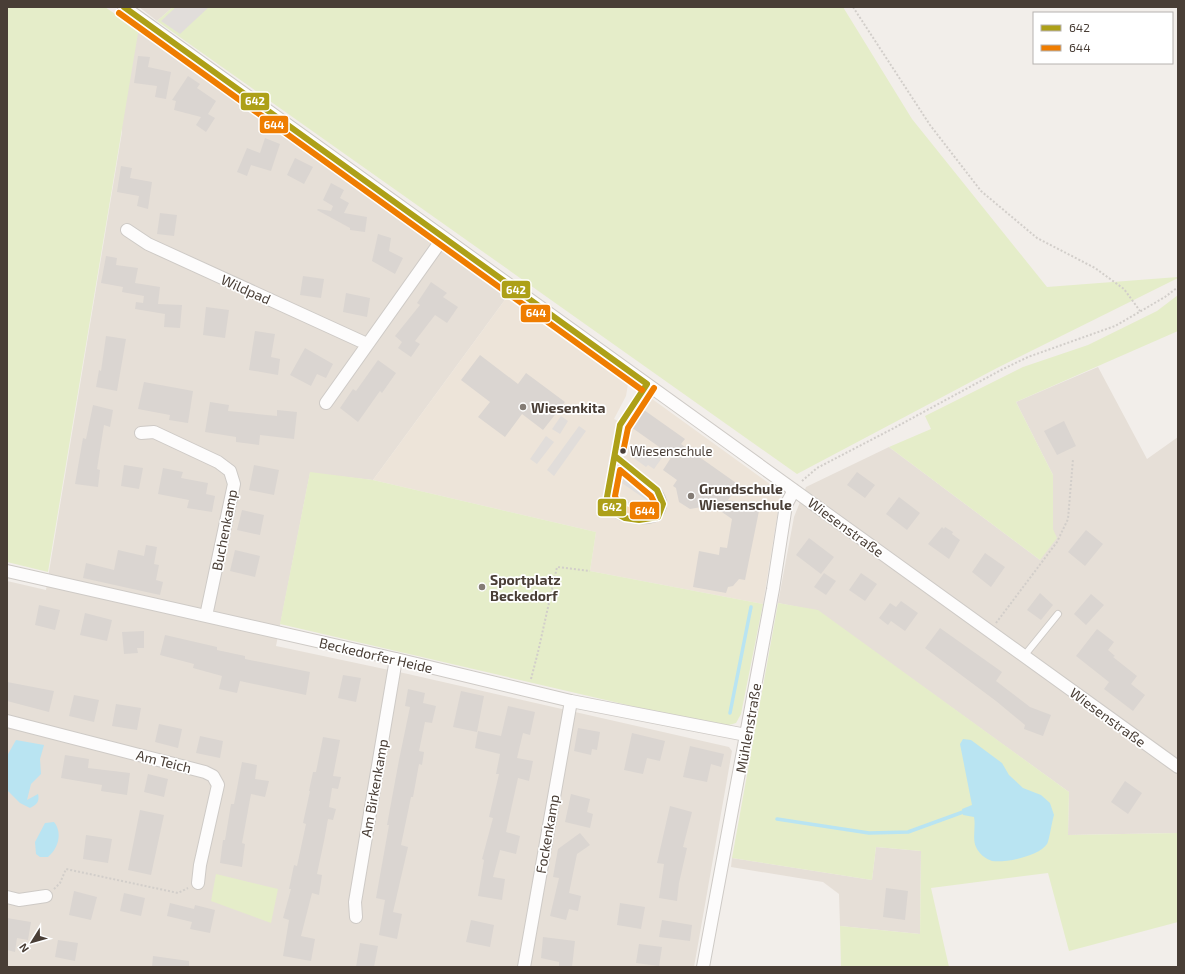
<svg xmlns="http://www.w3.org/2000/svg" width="1185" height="974" font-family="'Exo 2',sans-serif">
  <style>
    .residential { fill: #e6dfd7 }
    .education { fill: #ede4d9 }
    .green { fill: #e5edc9 }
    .parking { fill: #e1ddda }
    .water { fill: #b9e4f2 }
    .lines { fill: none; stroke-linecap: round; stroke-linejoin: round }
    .stream { stroke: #b9e4f2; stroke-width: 3.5 }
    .building { fill: #dad5d1 }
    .service-casing { stroke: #cecac6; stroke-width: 8 }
    .minor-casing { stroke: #cecac6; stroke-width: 14 }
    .path { stroke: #d2ceca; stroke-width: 2; stroke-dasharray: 2 2; stroke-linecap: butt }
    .service { stroke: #fdfcfc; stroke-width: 6 }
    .minor { stroke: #fdfcfc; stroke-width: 12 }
    .bus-1-casing { stroke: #fff; stroke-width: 9 }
    .bus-2-casing { stroke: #fff; stroke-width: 9 }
    .bus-1 { stroke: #ada018; stroke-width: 6 }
    .bus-2 { stroke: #ef7d00; stroke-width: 6 }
    .poi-dot { fill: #847c75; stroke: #fff; stroke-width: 1.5 }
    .bus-dot { fill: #493e36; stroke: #fff; stroke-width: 1.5 }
    .labels { text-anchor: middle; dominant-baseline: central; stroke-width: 3.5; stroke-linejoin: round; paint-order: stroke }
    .bus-label { font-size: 13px; fill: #493e36; stroke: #fff; text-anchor: start }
    .street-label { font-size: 14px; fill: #493e36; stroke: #fff }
    .poi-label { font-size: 14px; font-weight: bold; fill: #493e36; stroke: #fff; text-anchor: start }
    .line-badge { stroke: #fff; stroke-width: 1.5 }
    .badge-label { font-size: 11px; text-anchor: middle; font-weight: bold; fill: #fff }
  </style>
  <rect width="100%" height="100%" fill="#f2eeea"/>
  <path class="residential" d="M139,7H173L157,21Z
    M138,30L507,297L373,480L310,473L276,646L408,674L729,747L732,751L694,967H7V581L46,590L122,132V122Z
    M1098,367L1147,459L1178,437V833L1068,835L1069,792L818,611L778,603L794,517L806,487L889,447L1040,560L1053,529V475L1016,402Z
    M876,847L921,851L920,934L840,926L839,894L823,882L731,867L732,858L872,880Z"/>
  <path class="education" d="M507,297L628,384L626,396L614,419L625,424L642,400L648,396L781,492L763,604L590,571L596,532L373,480Z"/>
  <path class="green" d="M7,7H105L138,30V33L48,572L7,562Z
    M173,7H843L912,119L1047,287L1178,277V278L997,368L797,474L157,21Z
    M1178,295V331L1016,402L1053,475V529L1057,538L1040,560L889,447L931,429L925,416L1023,367L1088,345L1157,311Z
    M310,472L373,480L596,532L590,571L763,604L741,714L736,723L722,727L280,624Z
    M778,603L818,610L1069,792L1068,835L1178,833V922L1069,951L1048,873L931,888L949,967H841L840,926L920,934L921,851L876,847L872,880L732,858Z
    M216,874L278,889L271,923L211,901Z"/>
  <path class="parking" d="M176,7H209L180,34L161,21Z
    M561,416L568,421L560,434L552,429Z
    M579,426L586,431L554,476L547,470Z
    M546,436L554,442L537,464L530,459Z
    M637,448L651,458L657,450L664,455L654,469L648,465L646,467L631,456Z
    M621,472L653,494L648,501L616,479Z
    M624,500L649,511L646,518L621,506Z"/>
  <path class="water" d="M963,739L971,740L1002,763L1009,775L1023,788L1041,795L1050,803L1054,815C1052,821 1049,842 1047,844C1039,856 1006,863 992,861C986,859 979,854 976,847C972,839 976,826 974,817L963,815L962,809L972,805L960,744Z
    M16,740L44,745L40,759L41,774L31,784L27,800L38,794C40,802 36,805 30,808L20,803L7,790V756Z
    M54,822C63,833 58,849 48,857H40L36,854L35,842L45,823Z"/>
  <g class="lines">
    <path class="stream" d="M730,713L751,607
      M777,819L869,833L908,832L963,812"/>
  </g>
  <path class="building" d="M138,56L150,57L148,67L171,72L166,99L155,97L157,86L134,83Z
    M188,76L200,84L197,88L216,101L208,114L215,118L206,132L196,125L201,117L174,110L176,101L172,100Z
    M265,138L280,144L271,171L251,165L247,176L237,172L247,148L260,153Z
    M295,158L313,167L304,184L287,175Z
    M121,166L132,168L130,178L152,182L148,209L137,206L139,196L117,192Z
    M331,183L344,190L340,198L349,203L344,213L367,217L365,232L350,230V228L317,210L318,209L331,211L333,206L323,200Z
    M160,213L177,215L174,236L157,234Z
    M378,234L391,238L389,251L403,258L395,274L372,261Z
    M106,256L117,258L116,265L138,268L135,283L160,287L158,304L182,305L180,328L164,327L165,314L135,309L136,302L143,303L144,296L122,292L123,287L101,283Z
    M303,276L324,279L321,298L300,295Z
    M431,282L447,293L443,297L458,307L447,323L435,315L415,341L420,344L411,357L398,348L402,342L395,336L420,305L417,303Z
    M346,293L370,298L367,317L343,312Z
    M206,307L229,310L225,338L203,335Z
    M255,331L275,334L271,357L280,359L278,375L249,370Z
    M106,336L126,339L117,391L96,387L99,370L101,371Z
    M305,348L333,364L326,378L317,374L311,386L290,375Z
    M480,355L518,384L526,373L565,402L543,430L522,414L505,437L478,417L490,402L461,380Z
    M378,360L396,373L382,393L380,391L358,422L340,408L353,389L356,391Z
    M144,382L193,391L188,423L169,420L170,415L138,409Z
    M210,402L229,405L228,411L277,416V410L297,412L294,439L260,435L259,445L236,442V437L205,432Z
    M93,405L113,410L110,427L104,425L97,469L100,470L98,487L75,484L83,438L86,439Z
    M644,410L685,439L681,444L739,485L728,500L760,506L745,580L739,579L733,586L728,587L726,593L693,587L699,551L719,555L720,547L727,548L732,519L709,503L707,506L690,509L679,502L676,488L673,486L677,480L663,470L672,456L631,427Z
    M1064,421L1076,446L1057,455L1044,431Z
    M124,465L143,468L139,489L121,486Z
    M254,465L279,470L274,495L249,490Z
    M163,468L183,472L181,478L208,483L206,494L215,496L212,512L187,508L189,500L158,494Z
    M857,472L875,485L865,498L847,485Z
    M899,497L920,513L907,530L886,514Z
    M242,510L264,515L260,535L237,530Z
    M942,527L944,529L945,527L953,532L952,534L960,540L949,559L928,544Z
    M1086,530L1103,544L1085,566L1068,552Z
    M809,538L834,557L821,574L796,555Z
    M146,545L157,547L154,564L159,565L156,580L163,582L160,595L83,578L86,563L114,570L118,550L144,556Z
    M235,550L260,556L255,577L230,571Z
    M985,553L1005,567L991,587L972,572Z
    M824,573L836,581L826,595L814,587Z
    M861,573L877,584L865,601L849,590Z
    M1040,593L1053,605L1041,620L1027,610Z
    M1091,594L1104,605L1086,625L1074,614Z
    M901,601L918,613L905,631L891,621L888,625L879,618L890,603L896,607Z
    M39,605L60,610L55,630L35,625Z
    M85,613L112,620L107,641L80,635Z
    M940,628L1002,672L996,681L1030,707L1051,715L1043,736L1024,729L1025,725L996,701L925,648Z
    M1097,629L1114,642L1108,650L1115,656L1113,657L1137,676L1131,684L1145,695L1133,711L1104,689L1109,682L1076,656Z
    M144,631V648H137L138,653L124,654L122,632Z
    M165,635L217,647V650L245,656V659L310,672L306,695L240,681L237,693L219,689L222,676L193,668L194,664L160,655Z
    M343,675L361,678L356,702L338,698Z
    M7,682L54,691L49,712L7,701Z
    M408,689L425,693L423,703L436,706L432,723L425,722L419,751L424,752L422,765L419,764L413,797H411L401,845L408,847L393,912L402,914L397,939L379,935L385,900L376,898L389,825H387L399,760L410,707L405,706Z
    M461,691L484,696L477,732L453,727Z
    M74,695L99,700L94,722L69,716Z
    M116,704L141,708L137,730L112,726Z
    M508,706L535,712L530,735L523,733L517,758L533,761L529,781L518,778L506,832L520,836L516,854L500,850L493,877L505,879L502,900L478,896L484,860L482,859L493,818L489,817L499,774H496L500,754L475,748L478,731L501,736Z
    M159,724L182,729L178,748L155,742Z
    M578,728L600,732L597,750L592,749L591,755L574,751Z
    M632,733L665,741L660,761L647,758L643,774L624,770Z
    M200,736L223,741L220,758L196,753Z
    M323,737L340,740L333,776L341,777L338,789L332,788L329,807L336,809L333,820L328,819L324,841L317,874L322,875L319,895L312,893L301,936L315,939L311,961L283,956L289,920L283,918L291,889H289L294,865L297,866L306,824L303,823L310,791H309L313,772H316Z
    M690,746L724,754L721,767L711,764L707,782L683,777Z
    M65,755L89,759L88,768L130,773L127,795L101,791L102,785L61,778Z
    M242,762L257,765L255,779L269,781L265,797L251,794L242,843L245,844L242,867L220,863L223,840H225L231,804H234Z
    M148,774L168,779L164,797L144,792Z
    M1125,781L1142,793L1128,814L1111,802Z
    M571,794L590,799L587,812L593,814L590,828L565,822Z
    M670,806L692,812L683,847L687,848L679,883L677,901L659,898L664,864L657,863Z
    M140,810L164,815L151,875L128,870Z
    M580,833L590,845L577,854L569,893L581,896L578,911L569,909L566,920L550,916L559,878L553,877L558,849Z
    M86,835L112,839L108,863L83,859Z
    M886,888L908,891L905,920L883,917Z
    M74,891L97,897L91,920L69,915Z
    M124,893L145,898L141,916L120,911Z
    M170,903L194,909L195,905L215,910L210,933L190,929L192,922L167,916Z
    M620,903L645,907L641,929L617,925Z
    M7,918L31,922L28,940L17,938L15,952L7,950Z
    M471,920L494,925L490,947L466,942Z
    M662,920L692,925L690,941L659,937Z
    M543,937L575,941L572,967H559V962L541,958Z
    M58,940L78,943L75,961L55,957Z
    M360,943L378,946L374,967H356Z
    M639,944L662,947L659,966L636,963Z
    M153,956L189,961V967H152Z"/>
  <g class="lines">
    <g class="service-casing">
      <path id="service" d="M615,456L657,490C665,500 665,507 658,517C645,523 617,521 610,507C609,504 608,500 607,497L620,425L647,384
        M1024,656L1058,614"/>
    </g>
    <g class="minor-casing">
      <path id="minor" d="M124,7L1178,767
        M127,230L148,244L367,344
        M326,403L443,238
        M141,433L154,432L218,462L230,471L234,484L206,616
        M7,571L396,659L571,701L746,735
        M7,721L205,772L213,776L218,785L200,865L198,883
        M7,897L19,900L46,896
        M356,917L355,902L396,659
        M524,967L571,701
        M703,967L773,589L786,505L794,490"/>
    </g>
    <path class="path" d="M853,7L930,125L981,191L1037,238L1095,268L1124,289L1140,311
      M802,481L817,468L894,428L1001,370L1028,357L1115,326L1165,297L1178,287
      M996,623L1057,542L1068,519L1073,459
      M531,679L538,652L557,567L590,571
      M54,889L60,883L66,869L178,893L188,888"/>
    <use href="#service" class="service"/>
    <use href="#minor" class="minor"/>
    <g class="bus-1-casing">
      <path id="bus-1" d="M124,7L647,384
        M615,456L657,490L663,504L658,517L639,520L625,518L614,512L607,497L620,425L647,384"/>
    </g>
    <g class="bus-2-casing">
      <path id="bus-2" d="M119,13L642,390
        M623,452L628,428L654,388
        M620,470L651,496L655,504L653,510L633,512L619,506L615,496Z"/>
    </g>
    <use href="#bus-1" class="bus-1"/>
    <use href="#bus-2" class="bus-2"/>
  </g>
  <g class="poi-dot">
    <circle cx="523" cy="407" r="4"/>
    <circle cx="691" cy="496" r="4"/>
    <circle cx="482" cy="587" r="4"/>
  </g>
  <circle class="bus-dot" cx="623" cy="451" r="3.5"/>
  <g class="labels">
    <g class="bus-label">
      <text x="630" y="451">Wiesenschule</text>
    </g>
    <g class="street-label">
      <text transform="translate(246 289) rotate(24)">Wildpad</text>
      <text transform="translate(846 527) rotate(36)">Wiesenstraße</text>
      <text transform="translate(224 530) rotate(-79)">Buchenkamp</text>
      <text transform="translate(376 655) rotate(13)">Beckedorfer Heide</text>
      <text transform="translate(1108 717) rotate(36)">Wiesenstraße</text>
      <text transform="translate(748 728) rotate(-80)">Mühlenstraße</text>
      <text transform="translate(164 761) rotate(14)">Am Teich</text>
      <text transform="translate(374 788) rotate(-80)">Am Birkenkamp</text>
      <text transform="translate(547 834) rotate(-80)">Fockenkamp</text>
    </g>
    <g class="poi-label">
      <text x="531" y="407">Wiesenkita</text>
      <text x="699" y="488">Grundschule<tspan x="699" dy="16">Wiesenschule</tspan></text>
      <text x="490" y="579">Sportplatz<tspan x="490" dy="16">Beckedorf</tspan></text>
    </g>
  </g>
  <g class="line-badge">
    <rect x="240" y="92" width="30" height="19" rx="4" fill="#ada018"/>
    <rect x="259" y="115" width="30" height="19" rx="4" fill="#ef7d00"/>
    <rect x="501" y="280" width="30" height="19" rx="4" fill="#ada018"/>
    <rect x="520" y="304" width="31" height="19" rx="4" fill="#ef7d00"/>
    <rect x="597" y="498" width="30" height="19" rx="4" fill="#ada018"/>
    <rect x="629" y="501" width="31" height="19" rx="4" fill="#ef7d00"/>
  </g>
  <g class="badge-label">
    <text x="255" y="105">642</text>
    <text x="274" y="129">644</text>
    <text x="516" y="294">642</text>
    <text x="536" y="317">644</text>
    <text x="612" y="511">642</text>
    <text x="645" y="515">644</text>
  </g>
  <rect width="1185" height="974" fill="none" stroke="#493e36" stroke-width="16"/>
  <rect x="1033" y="12" width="140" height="52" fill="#ffffff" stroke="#b6b2af"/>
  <rect x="1041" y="25" width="20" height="6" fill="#ada018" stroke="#b6b2af"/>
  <text x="1069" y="32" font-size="12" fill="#493e36">642</text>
  <rect x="1041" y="45" width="20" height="6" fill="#ef7d00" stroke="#b6b2af"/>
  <text x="1069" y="52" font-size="12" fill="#493e36">644</text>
  <g transform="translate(32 942) rotate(233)" stroke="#ffffff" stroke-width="3" paint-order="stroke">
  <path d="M0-3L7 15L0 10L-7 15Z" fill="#493e36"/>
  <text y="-6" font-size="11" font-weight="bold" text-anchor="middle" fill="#493e36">N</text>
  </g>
</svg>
